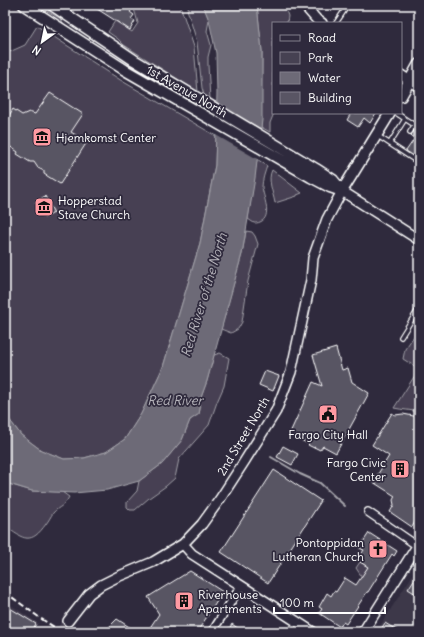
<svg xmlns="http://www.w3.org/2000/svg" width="424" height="637" font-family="Delius,sans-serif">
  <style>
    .built { fill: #3c3749 }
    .green { fill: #464152; stroke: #a2a0a8 }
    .water { fill: #6d6a77; stroke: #a7a6ad }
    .pier { fill: #2f2a3d }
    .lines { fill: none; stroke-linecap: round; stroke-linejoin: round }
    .stream { stroke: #a7a6ad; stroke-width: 2 }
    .building { fill: #595564; stroke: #fff }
    .tertiary-tunnel { stroke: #443f50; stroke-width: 9; stroke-dasharray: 9 4.5; stroke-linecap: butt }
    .service-casing { stroke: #fff; stroke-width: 6 }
    .minor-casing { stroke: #fff; stroke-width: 10 }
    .tertiary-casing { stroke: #fff; stroke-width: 12 }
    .secondary-casing { stroke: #fff; stroke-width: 13 }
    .service { stroke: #2f2a3d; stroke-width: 3.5 }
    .minor { stroke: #2f2a3d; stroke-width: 7 }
    .tertiary { stroke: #2f2a3d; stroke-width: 9 }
    .secondary { stroke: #2f2a3d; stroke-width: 10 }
    .rail { stroke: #fff; stroke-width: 2; stroke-dasharray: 6 3; stroke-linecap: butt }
    .labels { text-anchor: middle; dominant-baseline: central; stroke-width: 3.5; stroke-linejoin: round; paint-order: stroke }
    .street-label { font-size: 12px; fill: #fff; stroke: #2f2a3d }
    .poi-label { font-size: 12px; fill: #fff; stroke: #2f2a3d; text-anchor: start }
    .water-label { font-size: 13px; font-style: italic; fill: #b6b4bb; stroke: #2f2a3d }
  </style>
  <rect width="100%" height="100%" fill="#2f2a3d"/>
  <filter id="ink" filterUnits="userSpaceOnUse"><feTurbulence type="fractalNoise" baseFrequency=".025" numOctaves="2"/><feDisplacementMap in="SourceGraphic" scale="8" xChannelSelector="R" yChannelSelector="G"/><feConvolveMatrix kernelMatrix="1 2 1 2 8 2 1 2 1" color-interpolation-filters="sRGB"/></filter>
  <g filter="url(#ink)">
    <path class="built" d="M419,565V632H376Z
      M5,601L38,623L32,632H5Z"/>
    <path class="green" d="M32,5H37L61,19L65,26Z
      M133,5H180L194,47L198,92L124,45L118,39L108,32L115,21L132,32L138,23Z
      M187,5H203L209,20L207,31L211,45L208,57V65L210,99L204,95L202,88L197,42L187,9H189Z
      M257,5H284L288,16L287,23H273V113H274L270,123V132L261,127L262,51Z
      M37,26L122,81L216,136L215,165L200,243L163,367L141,414L125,439L106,452L84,458L64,459L41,450L21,435L5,414V54L25,45Z
      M257,159L267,166C265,172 262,180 262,187C263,196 273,217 260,222C258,223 256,223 254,223L248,219Z
      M272,170L302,193L297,195V196L275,203C273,192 267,180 272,170Z
      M246,231L252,232L255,236L258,244L248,281L242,322L238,329L231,333L221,329L242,254Z
      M419,329V412C411,410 403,410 394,408L419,369L403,359L405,349Z
      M220,353L229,358L224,386L217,402L209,425L179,459L175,478L166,486L149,498L135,510H130L127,507V502L137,491L139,481L162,464L182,440L190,420L199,414L200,409L199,403L207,381L214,355Z
      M5,483L32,491L62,492L69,497C64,507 59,506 53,513C51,516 49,520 46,524C31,545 24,540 5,526Z
      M360,562L368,567L362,577L356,568Z"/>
    <path class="water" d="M203,5H257L262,51V120L255,178L242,254L207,381L199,403L200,409L199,414L190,420L182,440L162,464L139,481L107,490L74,493L32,491L6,483H5V414L21,435L41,450L64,459L84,458L106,452L125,439L141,414L163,367L200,243L215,165L217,93L216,53L209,20Z"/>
    <path class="pier" d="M215,103L263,130L259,160L214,134Z"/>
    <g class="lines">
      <path class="stream" d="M271,457L300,474L320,483L345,506"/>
    </g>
    <path class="building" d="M91,5H128L133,8L130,12L134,15L131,19L135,21L130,30Z
      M50,93L83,114L71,132L87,142L60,184L44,174V171L38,168L34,162H30L17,154L18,152L5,143V122L13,109L22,115L29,112L35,114Z
      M351,113H376L370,123L364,118L358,127L347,120Z
      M419,134V159L406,151L415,138Z
      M45,196L54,213L44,218L35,202Z
      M336,348L342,370L348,368L352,382L369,393L336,453L323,446L320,450L314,447V448L308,445L309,444L289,435L313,382L322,386L313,355Z
      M265,371L279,376L273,391L259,385Z
      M392,413L395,415L403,414L419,417V516L412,527L390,512L394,505L393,500L395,496L373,482L389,456L372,445Z
      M283,446L298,454L292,465L277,457Z
      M274,470L321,501L268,583L221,552Z
      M369,533L397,551L394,556L392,554L368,592H367L346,624L343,622L340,627L319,613L322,609L319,607L327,593L331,596L334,591L336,592L345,578L356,585L368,567L357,560L364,550L359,548Z
      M190,571L223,592L197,632H147L159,614L148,597Z
      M419,572V596L408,589Z
      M5,605L36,624L31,632H5Z
      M117,619L137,632H104Z
      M385,623L400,632H379Z
      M232,624L243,632H227Z"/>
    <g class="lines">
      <path class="tertiary-tunnel" d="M60,632L68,621"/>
      <g class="service-casing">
        <path id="service" d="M336,23L348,5
          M396,113L419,128L414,135
          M410,132L419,118
          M378,136L419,163
          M390,143L405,119
          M401,337L419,308
          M290,632L296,622"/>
      </g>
      <g class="minor-casing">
        <path id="minor" d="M368,512L419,547
          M212,632L241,586"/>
      </g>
      <g class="tertiary-casing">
        <path id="tertiary" d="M304,5L317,20L322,23
          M401,75L419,87
          M183,544L192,554L313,632
          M68,621L89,594L101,585L117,577L153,562L183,544L202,524L220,499L244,462L276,411L291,372L311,280L313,258L327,219L342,191L419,240
          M363,632L419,543"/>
      </g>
      <g class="secondary-casing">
        <path id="secondary" d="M24,5L125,70L311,177L330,187L342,191
          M52,5L134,60L316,169L333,180L342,191
          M401,96L419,64
          M342,191L390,113"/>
      </g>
      <use href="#service" class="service"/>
      <use href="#minor" class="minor"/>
      <use href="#tertiary" class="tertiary"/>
      <use href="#secondary" class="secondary"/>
      <path class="rail" d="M5,592L40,618L62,632"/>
    </g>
  </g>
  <defs>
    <g id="museum-square" transform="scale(1)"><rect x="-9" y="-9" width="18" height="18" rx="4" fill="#ff9aa2" stroke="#2f2a3d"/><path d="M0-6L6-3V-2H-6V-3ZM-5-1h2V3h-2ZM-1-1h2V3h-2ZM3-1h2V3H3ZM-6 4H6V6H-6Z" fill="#111"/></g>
    <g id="civic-square" transform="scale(1)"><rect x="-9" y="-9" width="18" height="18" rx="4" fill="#ff9aa2" stroke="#2f2a3d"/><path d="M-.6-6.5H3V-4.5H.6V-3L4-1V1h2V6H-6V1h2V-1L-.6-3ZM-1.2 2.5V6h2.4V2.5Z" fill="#111"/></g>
    <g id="building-square" transform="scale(1)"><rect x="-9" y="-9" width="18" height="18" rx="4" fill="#ff9aa2" stroke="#2f2a3d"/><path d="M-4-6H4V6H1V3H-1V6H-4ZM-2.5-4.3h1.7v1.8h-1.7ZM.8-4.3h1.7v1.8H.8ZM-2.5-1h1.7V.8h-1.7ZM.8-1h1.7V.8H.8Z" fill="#111"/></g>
    <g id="church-square" transform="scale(1)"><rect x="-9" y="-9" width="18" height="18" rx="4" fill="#ff9aa2" stroke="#2f2a3d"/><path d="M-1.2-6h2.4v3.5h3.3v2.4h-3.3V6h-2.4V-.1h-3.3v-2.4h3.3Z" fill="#111"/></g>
  </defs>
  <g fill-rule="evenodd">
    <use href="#museum-square" x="42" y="137"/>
    <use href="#museum-square" x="44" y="207"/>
    <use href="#civic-square" x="328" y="414"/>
    <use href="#building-square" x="400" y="469"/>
    <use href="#church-square" x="378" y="549"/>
    <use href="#building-square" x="184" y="601"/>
  </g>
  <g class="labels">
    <g class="street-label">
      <text transform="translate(187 91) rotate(30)">1st Avenue North</text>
      <text transform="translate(243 436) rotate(-59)">2nd Street North</text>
    </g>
    <g class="poi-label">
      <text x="56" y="137">Hjemkomst Center</text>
      <text x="58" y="200">Hopperstad<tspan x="58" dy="14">Stave Church</tspan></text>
      <text x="328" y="434" text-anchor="middle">Fargo City Hall</text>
      <text x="386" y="462" text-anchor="end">Fargo Civic<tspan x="386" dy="14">Center</tspan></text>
      <text x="364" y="542" text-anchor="end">Pontoppidan<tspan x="364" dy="14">Lutheran Church</tspan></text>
      <text x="198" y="594">Riverhouse<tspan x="198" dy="14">Apartments</tspan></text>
    </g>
    <g class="water-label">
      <text transform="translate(204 295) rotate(-73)">Red River of the North</text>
      <text x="175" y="400">Red River</text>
    </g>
  </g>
  <rect width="424" height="637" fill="none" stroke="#2f2a3d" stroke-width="20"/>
  <rect x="10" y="10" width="404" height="617" fill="none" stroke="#fff" stroke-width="1.5" filter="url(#ink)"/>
  <rect x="272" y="22" width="130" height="92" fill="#2f2a3d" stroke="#827f8b"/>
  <rect x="280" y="35" width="20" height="6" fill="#2f2a3d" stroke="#827f8b"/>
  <text x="308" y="42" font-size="12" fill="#ffffff">Road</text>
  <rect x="280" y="52" width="20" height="12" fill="#464152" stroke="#827f8b"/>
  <text x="308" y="62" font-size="12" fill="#ffffff">Park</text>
  <rect x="280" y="72" width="20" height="12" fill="#6d6a77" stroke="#827f8b"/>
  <text x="308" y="82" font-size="12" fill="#ffffff">Water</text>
  <rect x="280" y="92" width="20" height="12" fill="#595564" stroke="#827f8b"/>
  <text x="308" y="102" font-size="12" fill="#ffffff">Building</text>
  <g transform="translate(42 42) rotate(213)" stroke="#2f2a3d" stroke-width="3" paint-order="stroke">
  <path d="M0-3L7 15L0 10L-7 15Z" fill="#ffffff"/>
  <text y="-6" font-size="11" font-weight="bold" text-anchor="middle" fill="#ffffff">N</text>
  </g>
  <path d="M274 607v6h111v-6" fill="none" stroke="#ffffff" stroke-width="2"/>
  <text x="280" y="607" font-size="12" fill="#ffffff" stroke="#2f2a3d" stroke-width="3" paint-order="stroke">100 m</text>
</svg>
